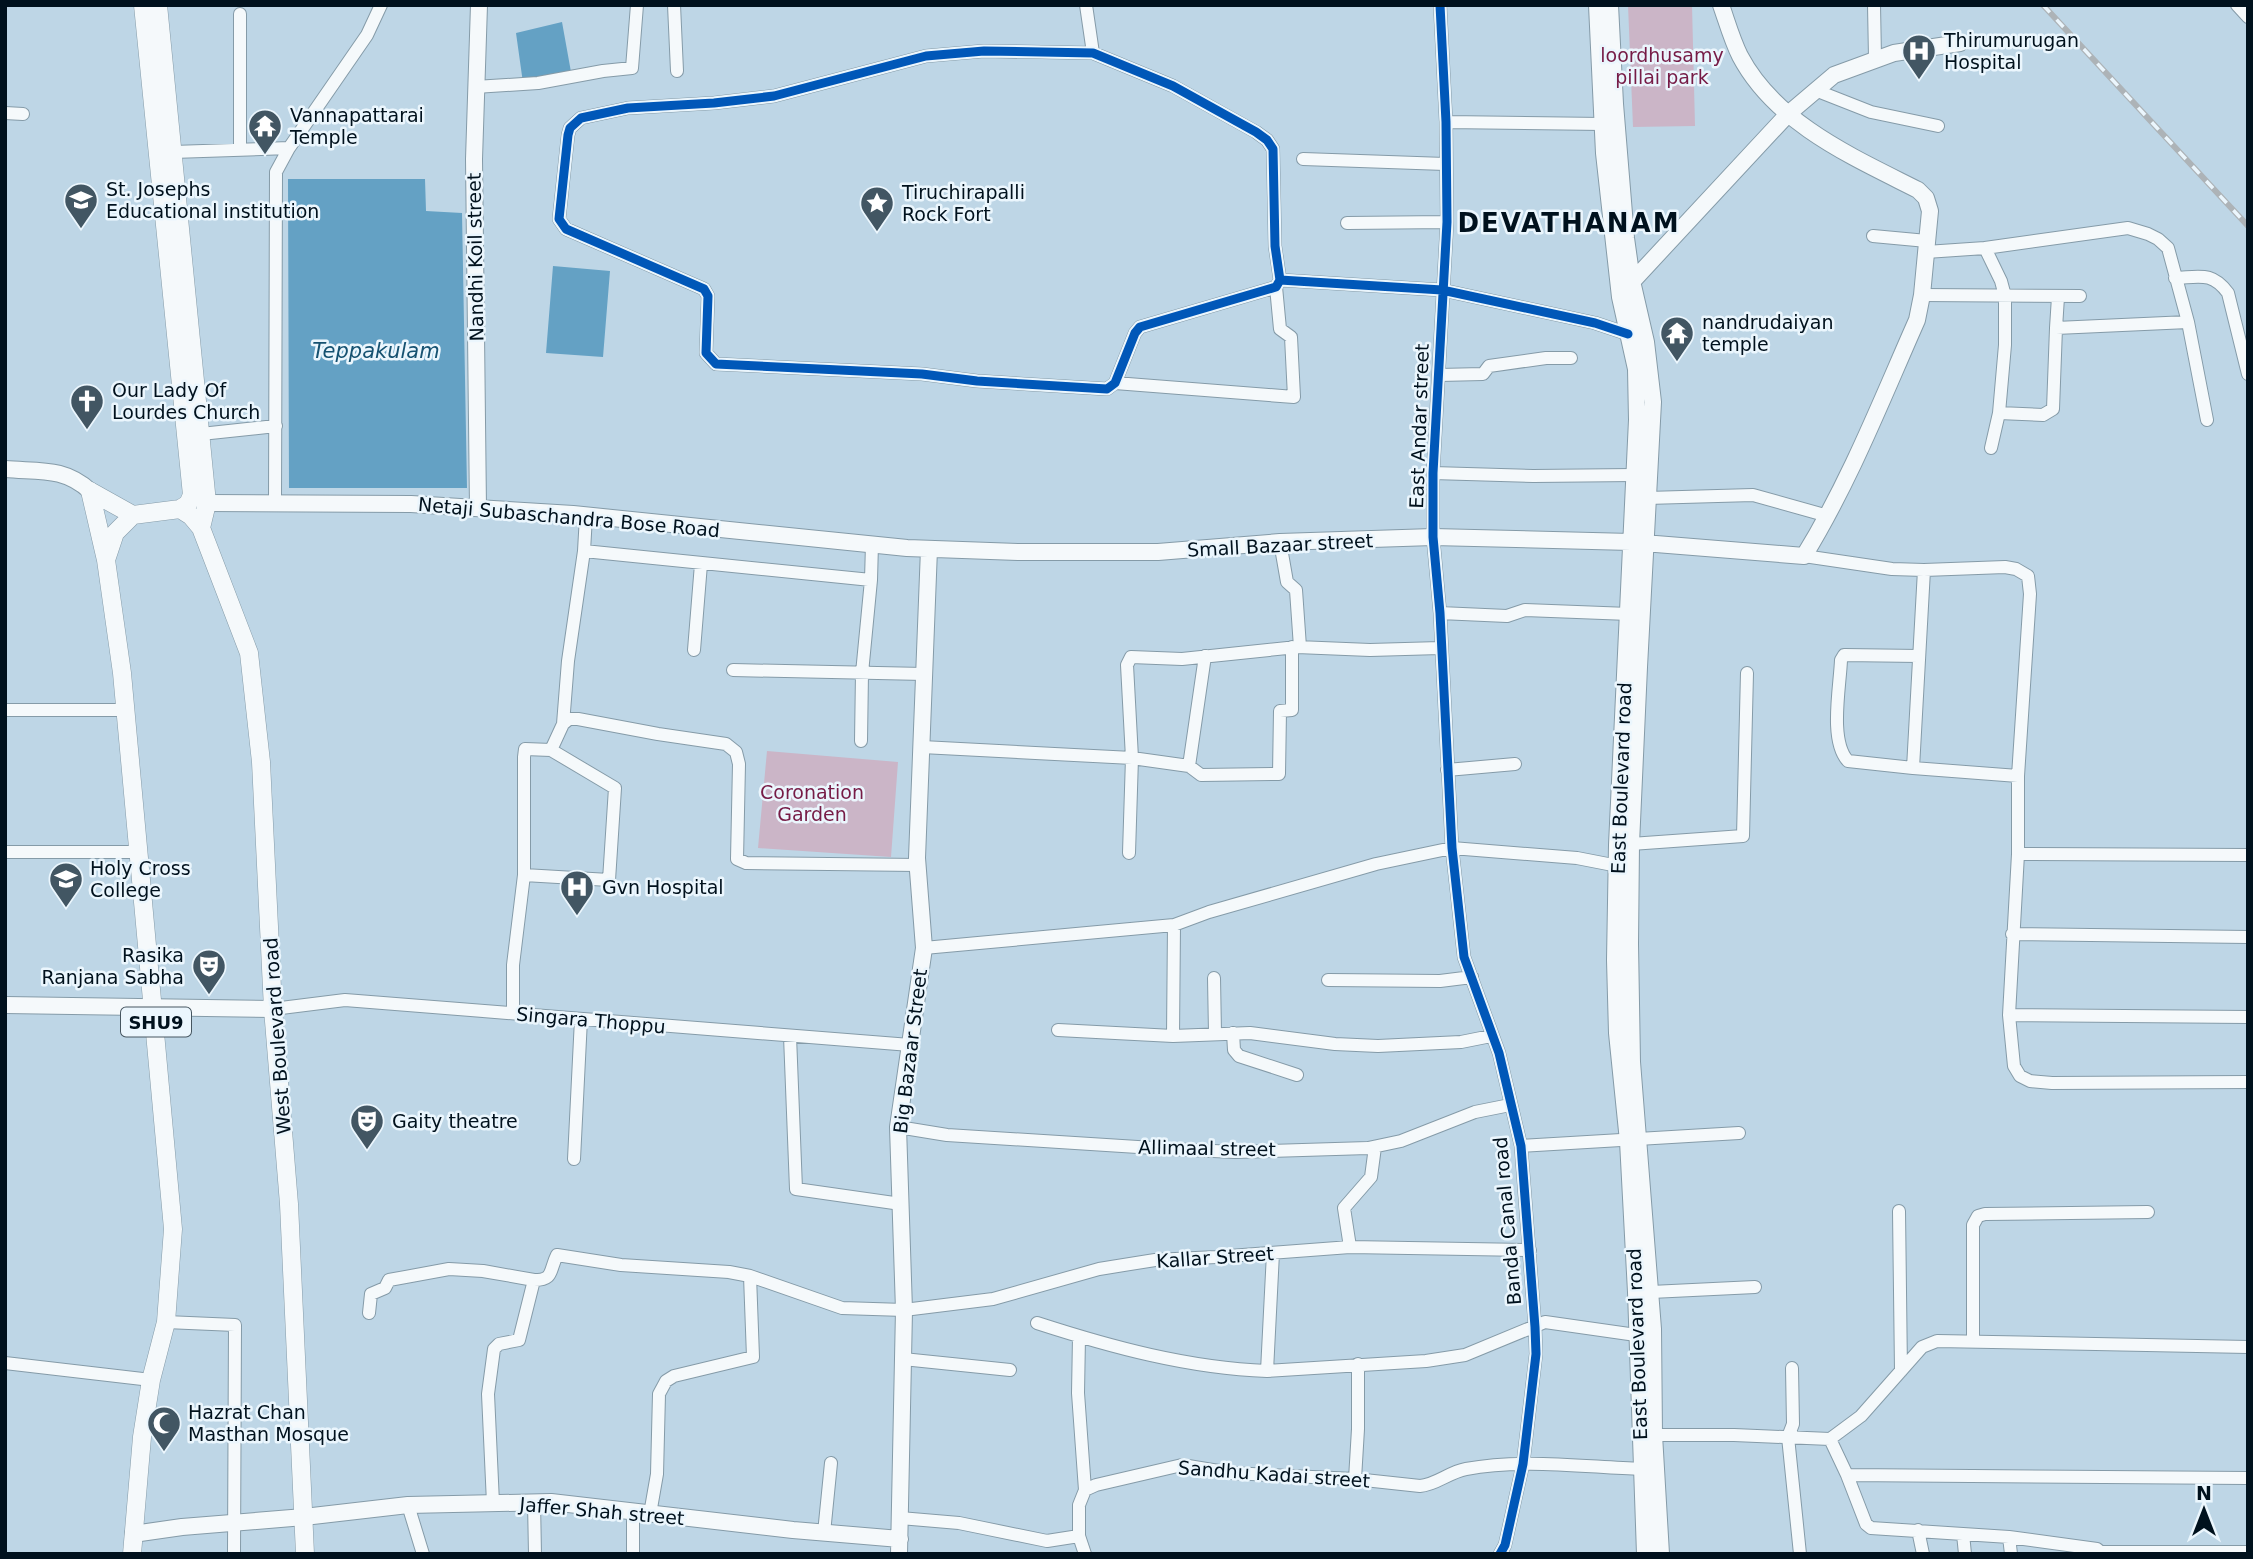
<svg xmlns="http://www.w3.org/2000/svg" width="2253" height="1559" font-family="'DejaVu Sans',sans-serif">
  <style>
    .green { fill: #cbb5c7 }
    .water { fill: #64a1c4 }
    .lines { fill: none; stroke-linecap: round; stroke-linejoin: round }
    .street-casing { stroke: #859ba8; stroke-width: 14 }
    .secondary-casing { stroke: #859ba8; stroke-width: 18 }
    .primary-casing { stroke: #859ba8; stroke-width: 19 }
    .street { stroke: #f5f9fb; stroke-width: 12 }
    .secondary { stroke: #f5f9fb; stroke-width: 16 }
    .primary { stroke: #f5f9fb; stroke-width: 18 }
    .rail-casing { stroke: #adb3b7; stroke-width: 6 }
    .rail { stroke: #ebf6fd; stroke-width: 3.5; stroke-dasharray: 10; stroke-linecap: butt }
    .cycleway-casing { stroke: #ebf6fd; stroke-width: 13 }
    .cycleway { stroke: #0057b8; stroke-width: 9 }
    .labels { text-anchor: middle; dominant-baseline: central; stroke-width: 5; stroke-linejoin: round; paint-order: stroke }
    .shield { fill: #ebf6fd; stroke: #465660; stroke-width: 2 }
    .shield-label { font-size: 18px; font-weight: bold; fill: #00111d }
    .poi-label { font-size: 19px; fill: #00111d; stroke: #ebf6fd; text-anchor: start }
    .park-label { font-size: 19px; fill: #761b46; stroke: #ebf6fd }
    .street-label { font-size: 19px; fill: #00111d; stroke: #ebf6fd }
    .water-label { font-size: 21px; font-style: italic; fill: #165271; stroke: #ebf6fd }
    .district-label { font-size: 26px; font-weight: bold; letter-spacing: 2px; fill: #00111d; stroke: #ebf6fd }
  </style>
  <rect width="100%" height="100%" fill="#bed6e6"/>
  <path class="green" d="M1628,5H1692L1695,126L1633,127Z
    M767,751L898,762L891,857L758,848Z"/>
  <path class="water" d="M562,22L571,72L523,83L516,33Z
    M288,179H425L426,211L462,213L467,488H289Z
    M553,266L610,271L603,357L546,353Z"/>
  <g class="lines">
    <g class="street-casing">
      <path id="street" d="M674,5L677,71
        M1086,5L1093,53
        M1440,5L1446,122L1447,222L1433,473V537L1440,613L1452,848L1464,957L1499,1053L1521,1146L1535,1327L1536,1354L1523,1464L1505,1545L1500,1554
        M1874,5L1875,58
        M2237,5L2248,17
        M240,14V150
        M475,87L538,83L603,71L632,68L637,5
        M1815,90L1871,112L1938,126
        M5,113L23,114
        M1446,122L1603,124
        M173,152L289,148
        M1303,159L1445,164
        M1347,223L1447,222
        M1873,236L1927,241
        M1926,252L1985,248
        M2175,278C2199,277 2212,271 2228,293L2248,374
        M1280,280L1275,246L1273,149L1267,140L1256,132L1173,86L1093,53L984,51L926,56L774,96L714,103L628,108L581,118L570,128L568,135L559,219L566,229L704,289L708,296L706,353L716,364L922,374L977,381L1107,389L1115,383L1135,333L1140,327L1276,287L1280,280L1442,290L1595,323L1628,334
        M1922,295L2080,296
        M2188,322L2207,420
        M2056,328L2058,297
        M1439,375L1483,374L1489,366L1546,358H1571
        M1115,383L1294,397L1291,337L1280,329L1276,287
        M201,434L276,426
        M1991,448L1999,413L2005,345V296L2001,281L1985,248L2128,228L2148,234L2158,239L2168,248L2188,322L2056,328L2053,409L2043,415L1999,413
        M1433,473L1533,476L1634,475
        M1647,498L1753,495L1828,516
        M275,502L276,172L289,148L367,35L381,5
        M586,516L584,551L871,580L872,544
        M1280,542L1287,582L1296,590L1300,647
        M1804,556L1892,569L1924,570L1913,768L2018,776V854L2009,1015L2014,1066L2020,1076L2030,1081L2052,1083L2248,1082
        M1924,570L2005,567L2016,569L2028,576L2030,594L2018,776
        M1440,613L1507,616L1525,610L1629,614
        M694,650L701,564
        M733,670L924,674
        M5,710H126
        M563,724L569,719H578L658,734L726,744L736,752L739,764L737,859L746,863L918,865
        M861,741L862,673L871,580
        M922,747L1132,758L1189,766L1205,656
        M1189,766L1201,775L1279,774L1280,711L1292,710V647
        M1913,768L1848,761C1829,741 1840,687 1841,660L1844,655L1919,656
        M1447,770L1515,764
        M1631,844L1743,836L1747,673
        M5,852H140
        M1129,853L1132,758L1127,665L1131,657L1182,659L1297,647L1370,650L1440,648
        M2018,854L2248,855
        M524,875L609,880L615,788L551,750
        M2012,934L2248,937
        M924,948L1174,925L1209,912L1376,864L1452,848L1577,858L1618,866
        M1214,978L1215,1033
        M1328,980L1440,981L1472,977
        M273,1009L345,1000L910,1045
        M513,1013V965L524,875V757L525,749L551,750L563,724L568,661L584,551
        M2009,1015L2248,1017
        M1058,1030L1173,1036L1250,1033L1335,1044L1378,1046L1461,1042L1491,1036
        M1233,1033L1234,1050L1239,1056L1297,1075
        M790,1036L796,1189L901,1204
        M1173,1036L1174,925
        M898,1127L947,1135L1169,1149L1235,1152L1368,1148L1401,1141L1475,1112L1510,1105
        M1521,1146L1739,1133
        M574,1159L581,1019
        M1899,1211L1901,1371
        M1350,1247L1344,1208L1371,1177L1375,1147
        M1273,1253L1267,1371L1426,1361L1465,1355L1545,1322L1636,1335
        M1651,1292L1755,1287
        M369,1313L371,1294L385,1288L389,1280L449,1269L483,1271L534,1280
        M166,1322L235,1325L234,1554
        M1037,1323C1111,1347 1188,1368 1267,1371
        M1079,1337L1078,1393L1085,1490
        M1973,1340V1225L1978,1216L1985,1214L2148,1212
        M903,1359L1010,1370
        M5,1363L151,1380
        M1792,1368L1793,1424L1788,1437L1800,1554
        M1654,1435H1734L1830,1439L1847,1475L1866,1524L1871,1528L2009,1537L2097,1549L2103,1554
        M1830,1439L1861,1416L1922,1347L1937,1341L2248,1347
        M1847,1475L2248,1478
        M1355,1479L1358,1429V1364
        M534,1502L535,1554
        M493,1503L488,1394L494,1349L499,1344L519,1340L534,1280C554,1280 549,1271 557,1255L621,1265L729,1272L750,1276L842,1308L904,1310L993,1299L1099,1269L1155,1260L1216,1257L1350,1247L1530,1250
        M408,1505L423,1554
        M650,1514L657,1474L659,1394L666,1381L674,1376L753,1357L750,1276
        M900,1518L959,1523L1047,1541L1079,1536V1505L1085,1490L1096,1485L1182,1465L1231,1473L1355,1479L1420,1486C1436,1485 1449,1472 1466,1469C1522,1458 1584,1467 1641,1469
        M1918,1530L1923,1554
        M824,1533L831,1463
        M1963,1534L1965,1554
        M1079,1536L1085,1554
        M2009,1537L2011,1554
        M2103,1552H2248
        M633,1554V1512"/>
    </g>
    <g class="secondary-casing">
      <path id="secondary" d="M1597,5L1604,153L1620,297L1636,369L1637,420L1617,845L1615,960L1617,1033L1628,1141L1636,1292L1645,1554
        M1610,5L1615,104L1626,238L1632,281L1646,342L1653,402L1639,667L1631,844L1630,944L1632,1062L1653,1329L1654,1435L1661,1554
        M1629,285L1788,114L1834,75L1894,53L1960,43
        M5,469C39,472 64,467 90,491
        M207,503L411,504L573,514L907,548L1018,552H1158L1280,542L1433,537L1631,542L1804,556C1850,481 1882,399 1917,320L1922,295L1930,211L1926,198L1918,190C1853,157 1776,124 1740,56C1732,40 1727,22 1721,5
        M478,508L474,159L479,5
        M5,1005L273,1009
        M133,1534L182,1527L304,1517L408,1505L551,1502L793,1530L900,1539
        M899,1554L904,1310L898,1127L924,948L917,858L929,549"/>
    </g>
    <g class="primary-casing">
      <path id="primary" d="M158,5L207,503L201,528
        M90,491L106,560L122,673L173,1229L166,1322L151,1380L142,1437L132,1554
        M90,491L133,515L180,509L188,504L192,495L143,5
        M180,509L191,516L201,528L249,653L261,762L273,1009L289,1204L305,1554
        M106,560L115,533L133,515"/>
    </g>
    <use href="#street" class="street"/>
    <use href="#secondary" class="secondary"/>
    <use href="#primary" class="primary"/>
    <g class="rail-casing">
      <path id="rail" d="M2043,5L2248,226"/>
    </g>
    <use href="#rail" class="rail"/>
    <g class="cycleway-casing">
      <path id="cycleway" d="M1440,5L1446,122L1447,222L1433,473V537L1440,613L1452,848L1464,957L1499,1053L1521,1146L1535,1327L1536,1354L1523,1464L1505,1545L1500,1554
        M1280,280L1275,246L1273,149L1267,140L1256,132L1173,86L1093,53L984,51L926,56L774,96L714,103L628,108L581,118L570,128L568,135L559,219L566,229L704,289L708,296L706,353L716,364L922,374L977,381L1107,389L1115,383L1135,333L1140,327L1276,287L1280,280L1442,290L1595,323L1628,334"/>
    </g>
    <use href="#cycleway" class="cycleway"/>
  </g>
  <defs>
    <g id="hospital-pin" transform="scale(1.75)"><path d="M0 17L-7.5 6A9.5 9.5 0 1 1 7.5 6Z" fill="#425663" stroke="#ebf6fd"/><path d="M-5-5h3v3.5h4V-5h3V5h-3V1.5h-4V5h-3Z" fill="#fff"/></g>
    <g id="temple-pin" transform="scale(1.75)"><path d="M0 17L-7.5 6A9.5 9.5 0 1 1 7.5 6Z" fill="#425663" stroke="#ebf6fd"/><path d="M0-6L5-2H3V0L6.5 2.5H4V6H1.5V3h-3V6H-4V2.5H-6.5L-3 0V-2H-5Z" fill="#fff"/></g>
    <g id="university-pin" transform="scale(1.75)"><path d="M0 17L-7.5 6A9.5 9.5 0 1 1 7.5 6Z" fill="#425663" stroke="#ebf6fd"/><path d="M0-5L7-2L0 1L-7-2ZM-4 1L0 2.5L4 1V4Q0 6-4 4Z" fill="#fff"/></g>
    <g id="sight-pin" transform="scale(1.75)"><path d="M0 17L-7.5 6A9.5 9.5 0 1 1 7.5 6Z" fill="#425663" stroke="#ebf6fd"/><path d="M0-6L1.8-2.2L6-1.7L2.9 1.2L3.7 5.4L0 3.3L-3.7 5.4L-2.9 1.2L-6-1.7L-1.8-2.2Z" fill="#fff"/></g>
    <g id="church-pin" transform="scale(1.75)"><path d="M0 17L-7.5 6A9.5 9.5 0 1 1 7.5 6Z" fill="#425663" stroke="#ebf6fd"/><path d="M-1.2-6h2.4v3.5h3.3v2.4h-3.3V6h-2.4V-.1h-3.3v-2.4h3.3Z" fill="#fff"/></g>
    <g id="theatre-pin" transform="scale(1.75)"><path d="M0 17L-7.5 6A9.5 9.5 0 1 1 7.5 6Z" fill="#425663" stroke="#ebf6fd"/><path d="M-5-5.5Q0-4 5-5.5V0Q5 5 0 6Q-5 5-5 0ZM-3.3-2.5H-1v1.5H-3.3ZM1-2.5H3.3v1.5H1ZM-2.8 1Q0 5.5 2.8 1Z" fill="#fff"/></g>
    <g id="mosque-pin" transform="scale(1.75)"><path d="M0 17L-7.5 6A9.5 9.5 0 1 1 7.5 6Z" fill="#425663" stroke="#ebf6fd"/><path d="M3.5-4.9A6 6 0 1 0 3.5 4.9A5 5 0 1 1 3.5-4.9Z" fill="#fff"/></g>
  </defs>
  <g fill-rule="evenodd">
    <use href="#hospital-pin" x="1919" y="51"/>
    <use href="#temple-pin" x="265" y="126"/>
    <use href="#university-pin" x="81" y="200"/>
    <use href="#sight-pin" x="877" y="203"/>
    <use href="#temple-pin" x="1677" y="333"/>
    <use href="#church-pin" x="87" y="401"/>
    <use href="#university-pin" x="66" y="879"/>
    <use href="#hospital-pin" x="577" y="887"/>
    <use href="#theatre-pin" x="209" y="966"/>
    <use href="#theatre-pin" x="367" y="1121"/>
    <use href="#mosque-pin" x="164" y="1423"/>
  </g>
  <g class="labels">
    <rect class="shield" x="121" y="1007.5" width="70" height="29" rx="5"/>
    <g class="shield-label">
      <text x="156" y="1022">SHU9</text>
    </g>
    <g class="poi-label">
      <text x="1944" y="40">Thirumurugan<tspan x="1944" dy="22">Hospital</tspan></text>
      <text x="290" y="115">Vannapattarai<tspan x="290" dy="22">Temple</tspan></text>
      <text x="106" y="189">St. Josephs<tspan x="106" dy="22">Educational institution</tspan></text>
      <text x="902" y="192">Tiruchirapalli<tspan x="902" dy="22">Rock Fort</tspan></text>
      <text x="1702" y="322">nandrudaiyan<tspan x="1702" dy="22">temple</tspan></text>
      <text x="112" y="390">Our Lady Of<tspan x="112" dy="22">Lourdes Church</tspan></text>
      <text x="90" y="868">Holy Cross<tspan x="90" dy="22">College</tspan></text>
      <text x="602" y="887">Gvn Hospital</text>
      <text x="184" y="955" text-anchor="end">Rasika<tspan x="184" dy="22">Ranjana Sabha</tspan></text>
      <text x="392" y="1121">Gaity theatre</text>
      <text x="188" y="1412">Hazrat Chan<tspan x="188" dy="22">Masthan Mosque</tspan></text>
    </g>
    <g class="park-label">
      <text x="1662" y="55">loordhusamy<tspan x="1662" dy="22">pillai park</tspan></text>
      <text x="812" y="792">Coronation<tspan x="812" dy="22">Garden</tspan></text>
    </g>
    <g class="street-label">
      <text transform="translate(475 257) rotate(-91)">Nandhi Koil street</text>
      <text transform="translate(1419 426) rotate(-88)">East Andar street</text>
      <text transform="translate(569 517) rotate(5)">Netaji Subaschandra Bose Road</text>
      <text transform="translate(1280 545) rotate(-3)">Small Bazaar street</text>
      <text transform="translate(1621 778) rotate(-88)">East Boulevard road</text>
      <text transform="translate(591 1020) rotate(5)">Singara Thoppu</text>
      <text transform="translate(277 1036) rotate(-94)">West Boulevard road</text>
      <text transform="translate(910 1051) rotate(-83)">Big Bazaar Street</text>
      <text transform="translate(1207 1148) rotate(1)">Allimaal street</text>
      <text transform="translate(1507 1221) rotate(-95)">Banda Canal road</text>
      <text transform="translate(1215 1257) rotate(-4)">Kallar Street</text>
      <text transform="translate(1637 1344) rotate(-92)">East Boulevard road</text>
      <text transform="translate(1274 1474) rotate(4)">Sandhu Kadai street</text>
      <text transform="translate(602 1511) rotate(5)">Jaffer Shah street</text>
    </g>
    <g class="water-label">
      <text x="376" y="351">Teppakulam</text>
    </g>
    <g class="district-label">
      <text x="1569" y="223">DEVATHANAM</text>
    </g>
  </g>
  <rect width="2253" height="1559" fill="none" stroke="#00111d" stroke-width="14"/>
  <g transform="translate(2204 1510)" stroke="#ebf6fd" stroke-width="5" paint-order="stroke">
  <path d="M0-5L12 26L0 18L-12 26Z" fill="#00111d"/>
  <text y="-10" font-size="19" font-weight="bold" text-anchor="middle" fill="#00111d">N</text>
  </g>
</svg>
